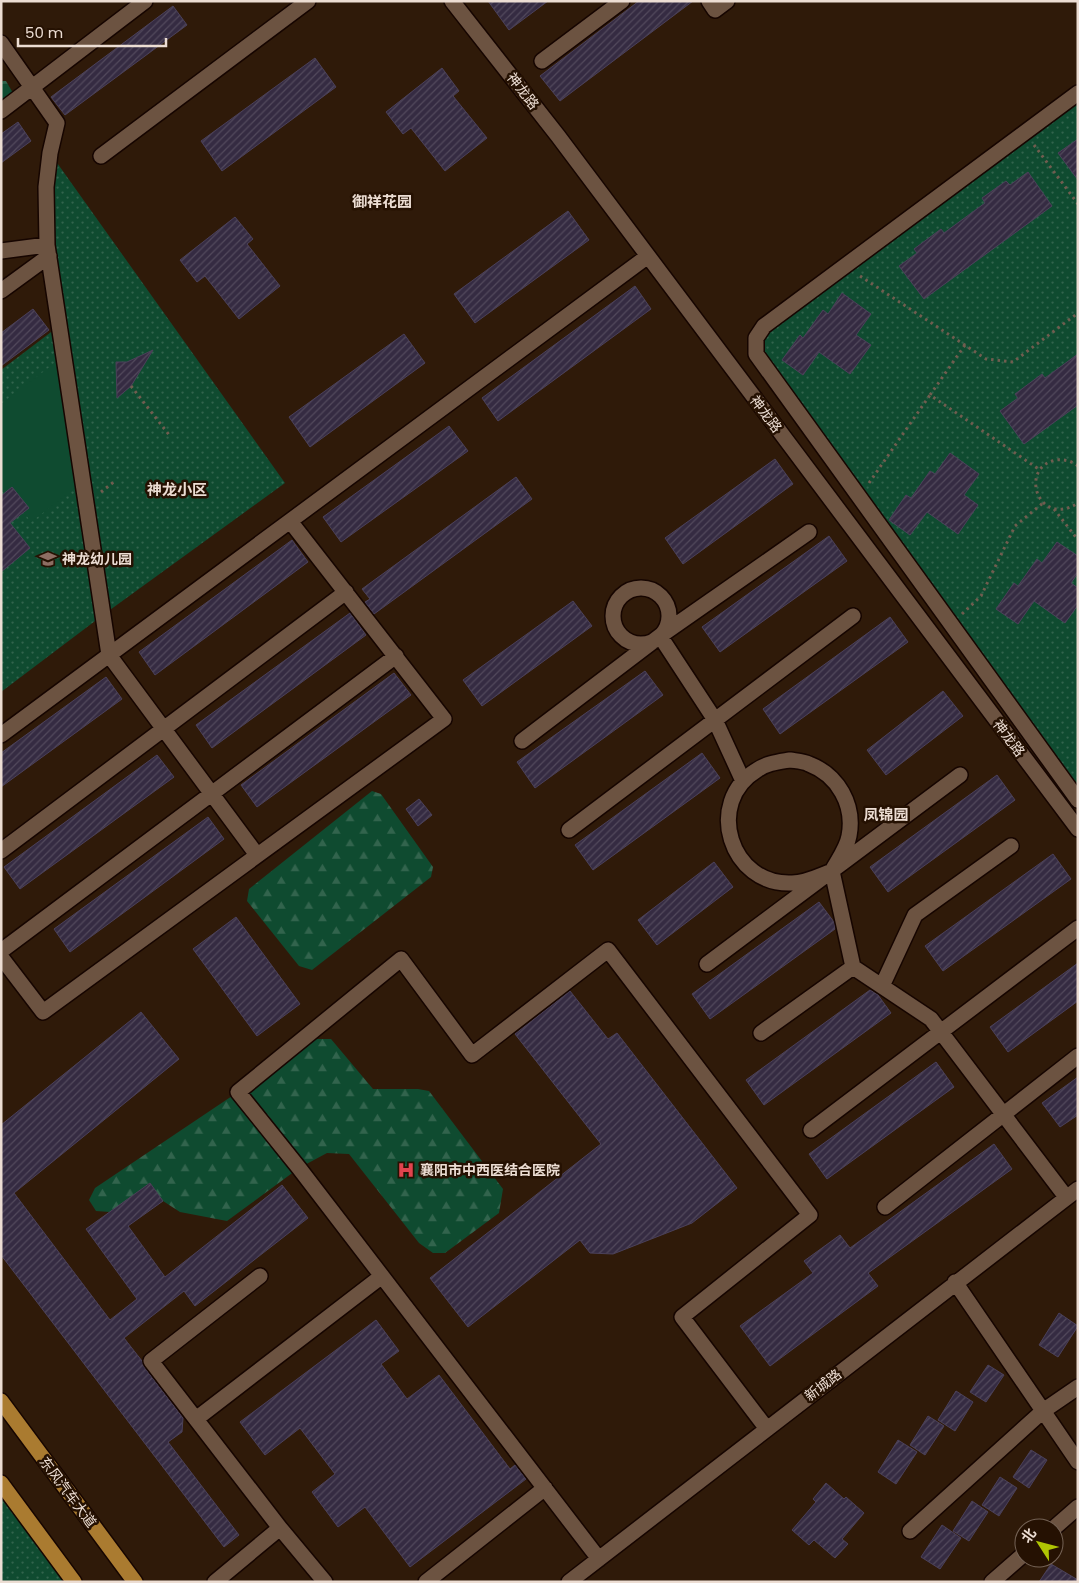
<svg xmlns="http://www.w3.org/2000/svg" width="1079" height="1583" font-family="Poppins,'Noto Sans SC',sans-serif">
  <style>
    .grass { fill: url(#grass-dots) }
    .forest { fill: url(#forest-firs) }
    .park { fill: #0f4b30 }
    .building { fill: url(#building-hatch); stroke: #4b415a }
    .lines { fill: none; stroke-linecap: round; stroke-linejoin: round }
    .minor-casing { stroke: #160500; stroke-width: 18 }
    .major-casing { stroke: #160500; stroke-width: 18 }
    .path { stroke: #705d4f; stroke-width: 3; stroke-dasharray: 2.5 4; stroke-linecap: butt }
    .minor { stroke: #6c5341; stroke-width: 15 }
    .major { stroke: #aa7b30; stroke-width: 15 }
    .labels { text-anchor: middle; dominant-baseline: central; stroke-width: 5; stroke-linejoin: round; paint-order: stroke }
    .street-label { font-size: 14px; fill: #ecddd3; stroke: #251102 }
    .poi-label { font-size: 14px; font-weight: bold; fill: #ecddd3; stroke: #251102; text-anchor: start }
    .neighbourhood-label { font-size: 15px; font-weight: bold; fill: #ecddd3; stroke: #251102 }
  </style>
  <defs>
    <pattern id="grass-dots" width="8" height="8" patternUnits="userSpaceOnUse" patternTransform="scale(1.25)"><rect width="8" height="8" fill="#0f4b30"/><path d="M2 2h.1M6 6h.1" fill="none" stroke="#32644d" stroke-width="1.8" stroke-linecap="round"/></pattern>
    <pattern id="forest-firs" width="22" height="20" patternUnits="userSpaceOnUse" patternTransform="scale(1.25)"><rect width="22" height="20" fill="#0f4b30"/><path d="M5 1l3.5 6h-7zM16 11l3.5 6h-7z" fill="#32644d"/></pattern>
    <pattern id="building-hatch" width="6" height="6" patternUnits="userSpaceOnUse" patternTransform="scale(1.25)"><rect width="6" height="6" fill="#352b42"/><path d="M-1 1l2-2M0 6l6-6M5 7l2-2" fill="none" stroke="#52495c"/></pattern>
  </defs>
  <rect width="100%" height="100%" fill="#2f1a09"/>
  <path class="grass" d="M1078,93V800L756,354L764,326Z
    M50,153L285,483L103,615L1,692V370L59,326L47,245Z
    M1,1483L74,1582H1Z"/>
  <path class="forest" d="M1,81H6L17,100L1,111Z
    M372,791L381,794L433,867L431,877L312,970L299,966L247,901L249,889Z
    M311,1039H331L373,1089H418L429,1091L503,1189L499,1213L445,1253H433L419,1243L349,1154L327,1153L299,1168L227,1221L180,1212L163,1201L150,1183L110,1212L96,1211L89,1200L95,1188L238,1092Z"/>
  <path class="park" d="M64,356L83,482L31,522L24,512L29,507L12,487L4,493L1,490V404Z"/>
  <path class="building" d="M488,1H548L509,30Z
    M639,1H693L560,101L540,76Z
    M173,6L187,25L65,115L51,97Z
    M315,58L336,87L222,171L201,141Z
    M442,68L459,91L453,96L487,138L445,171L411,128L403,134L386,112Z
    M18,122L31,141L1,163V134Z
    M1078,139V180L1058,153Z
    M1028,172L1052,206L924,299L899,266L917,253L914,249L941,229L944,233L985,203L982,198L1006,181L1010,185Z
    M568,211L589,240L475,323L454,294Z
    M235,217L253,239L247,244L280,286L239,319L205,276L197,282L180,260Z
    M635,286L651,309L498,421L482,398Z
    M842,293L871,314L856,335L871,345L850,374L819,352L803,375L782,360L800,335L803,338L823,310L828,314Z
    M33,309L49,330L1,366V333Z
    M404,334L425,363L310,447L289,417Z
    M153,350L131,386L117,398L116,362H127Z
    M1078,354V405L1024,444L1000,411L1018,398L1015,394L1042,374L1045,378Z
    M449,426L468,451L341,542L323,517Z
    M950,453L979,474L964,495L978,505L958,534L927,512L910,535L889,520L906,495L911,498L930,471L935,474Z
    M775,459L793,484L683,564L665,538Z
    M516,477L532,499L374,614L365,602L370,599L362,589Z
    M12,487L29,508L10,523L30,548L1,572V496Z
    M829,536L847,561L720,652L702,627Z
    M292,540L308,562L155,675L139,652Z
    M1057,542L1078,556V573L1071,583L1078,588V605L1065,623L1034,601L1018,624L996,609L1014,583L1018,586L1037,559L1042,563Z
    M573,601L592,626L482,706L463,680Z
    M350,613L366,635L212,748L196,725Z
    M890,617L908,642L780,734L763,709Z
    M645,671L663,695L535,788L517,762Z
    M394,673L411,695L257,807L241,785Z
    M106,677L122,699L1,787V753Z
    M943,691L963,716L886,775L867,750Z
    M702,753L720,778L593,870L575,845Z
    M157,755L174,777L20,889L4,867Z
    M997,775L1015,800L888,892L870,867Z
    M419,799L432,815L418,826L406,809Z
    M208,817L224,839L70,952L54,929Z
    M1053,854L1071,879L943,971L925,946Z
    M714,862L733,887L657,945L638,920Z
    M819,902L834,922L835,929L710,1019L692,994Z
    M236,917L300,1004L257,1036L193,949Z
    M1078,963V1001L1008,1052L990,1027Z
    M870,990L878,995L891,1013L764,1105L746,1080Z
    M570,991L608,1039L617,1033L737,1188L692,1223L613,1254L590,1253L580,1240L468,1327L430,1278L601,1144L515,1034Z
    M141,1012L179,1059L14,1193L110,1320L137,1299L86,1229L150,1183L163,1201L128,1226L165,1277L282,1185L308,1218L195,1306L184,1291L124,1338L142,1361L144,1367L183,1418L182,1432L168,1442L239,1535L224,1547L1,1255V1125Z
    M936,1062L954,1087L827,1179L809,1154Z
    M1078,1077V1115L1060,1127L1042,1103Z
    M994,1144L1012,1169L868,1273L878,1286L770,1366L740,1326L813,1273L804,1261L840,1235L850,1248Z
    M1059,1313L1078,1326L1058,1357L1039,1345Z
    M376,1320L399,1351L381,1364L407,1399L439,1375L510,1469L515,1465L526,1479L410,1567L365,1507L338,1527L312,1492L335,1474L300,1428L265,1455L240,1422Z
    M988,1365L1004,1375L986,1402L970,1392Z
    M956,1391L973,1402L955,1431L938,1420Z
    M928,1416L944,1426L925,1455L910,1445Z
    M898,1440L917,1452L896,1484L878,1472Z
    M1031,1450L1047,1460L1029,1488L1013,1477Z
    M1000,1477L1017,1488L999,1516L982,1505Z
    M826,1483L844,1499L846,1497L864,1513L842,1539L848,1544L835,1558L814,1540L809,1545L792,1530L816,1502L813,1499Z
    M972,1501L988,1512L969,1541L953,1531Z
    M942,1525L961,1538L940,1569L921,1557Z
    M1051,1564L1078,1580V1582H1039Z"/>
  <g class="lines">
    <g class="minor-casing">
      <path id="minor" d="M452,1L558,136L1078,829
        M709,1L715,10L727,1
        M1,43L57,123L50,153L46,187L47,245
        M542,61L622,1
        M1078,93L764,326L756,338V354L1078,800
        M1,111L145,1
        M101,156L308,1
        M1,251L47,245L109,655L257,855
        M1,291L49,256
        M613 616a28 28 0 1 1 56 0a28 28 0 1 1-56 0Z
        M660,636L715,720L743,781
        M1,735L648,256
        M522,741L660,636L809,532
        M790,760C796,761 803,761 809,764C838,775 855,805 849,836C847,848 838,860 832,871C819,876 806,883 792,883C730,886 704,802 757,770C767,763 778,762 790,760Z
        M569,830L853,616
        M1,851L346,592
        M832,871L853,967L931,1019L1066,1197
        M1,951L396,656
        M1,957L43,1012L444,719L290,521
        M707,964L960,775
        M882,986L915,915L1011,846
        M761,1033L853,967
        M811,1130L1078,928
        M885,1207L1078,1056
        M260,1276L151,1361L280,1528
        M955,1282L1078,1462
        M196,1419L382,1276
        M1054,1528L1078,1507
        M910,1531L1043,1411L1078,1387
        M599,1559L299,1168L238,1092L401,959L472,1055L608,950L810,1215L682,1317L767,1429
        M215,1582L280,1528L325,1582
        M426,1582L545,1488
        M569,1582L1078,1189
        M992,1582L1024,1554"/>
    </g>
    <g class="major-casing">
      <path id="major" d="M1,1401L135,1582
        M1,1483L74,1582"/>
    </g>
    <path class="path" d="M1034,145L1078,204
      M860,276L986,359L1013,362L1078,313
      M965,345L930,395L1040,470
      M131,386L170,436
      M1078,466C1072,461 1064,459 1056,460C1018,467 1038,529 1078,503
      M869,483L930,395
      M101,492L115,481
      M1054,509L1078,540
      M962,614L981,596L1015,526L1043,503"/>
    <use href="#minor" class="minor"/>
    <use href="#major" class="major"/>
  </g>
  <defs>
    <g id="school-bare" transform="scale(1.35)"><path d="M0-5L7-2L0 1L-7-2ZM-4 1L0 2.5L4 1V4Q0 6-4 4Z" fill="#8d6e63" stroke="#251102" stroke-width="2.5" paint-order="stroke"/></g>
    <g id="hospital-bare" transform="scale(1.35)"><path d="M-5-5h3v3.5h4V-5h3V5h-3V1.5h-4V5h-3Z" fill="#e0444e" stroke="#251102" stroke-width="2.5" paint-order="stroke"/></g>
  </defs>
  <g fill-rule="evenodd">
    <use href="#school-bare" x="48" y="559"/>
    <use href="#hospital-bare" x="406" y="1170"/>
  </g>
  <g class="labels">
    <g class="street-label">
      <text transform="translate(523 91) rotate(52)">神龙路</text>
      <text transform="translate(766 414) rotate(53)">神龙路</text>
      <text transform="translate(1009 738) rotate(53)">神龙路</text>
      <text transform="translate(823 1385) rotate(-38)">新城路</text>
      <text transform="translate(68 1492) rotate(53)">东风汽车大道</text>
    </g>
    <g class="poi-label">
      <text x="62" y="559">神龙幼儿园</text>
      <text x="420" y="1170">襄阳市中西医结合医院</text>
    </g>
    <g class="neighbourhood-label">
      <text x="382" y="201">御祥花园</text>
      <text x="177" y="489">神龙小区</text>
      <text x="886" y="814">凤锦园</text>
    </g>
  </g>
  <rect width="1079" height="1583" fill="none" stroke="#ecddd3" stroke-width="5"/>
  <g transform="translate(1039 1543) rotate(306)"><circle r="24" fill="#251102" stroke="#756356"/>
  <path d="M0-4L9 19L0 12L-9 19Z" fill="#b0c503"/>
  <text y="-8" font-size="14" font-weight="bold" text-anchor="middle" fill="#ecddd3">北</text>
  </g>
  <path d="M18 38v8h148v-8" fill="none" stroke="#ecddd3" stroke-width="2.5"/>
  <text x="25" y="38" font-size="15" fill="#ecddd3" stroke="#251102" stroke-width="4" paint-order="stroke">50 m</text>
</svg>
